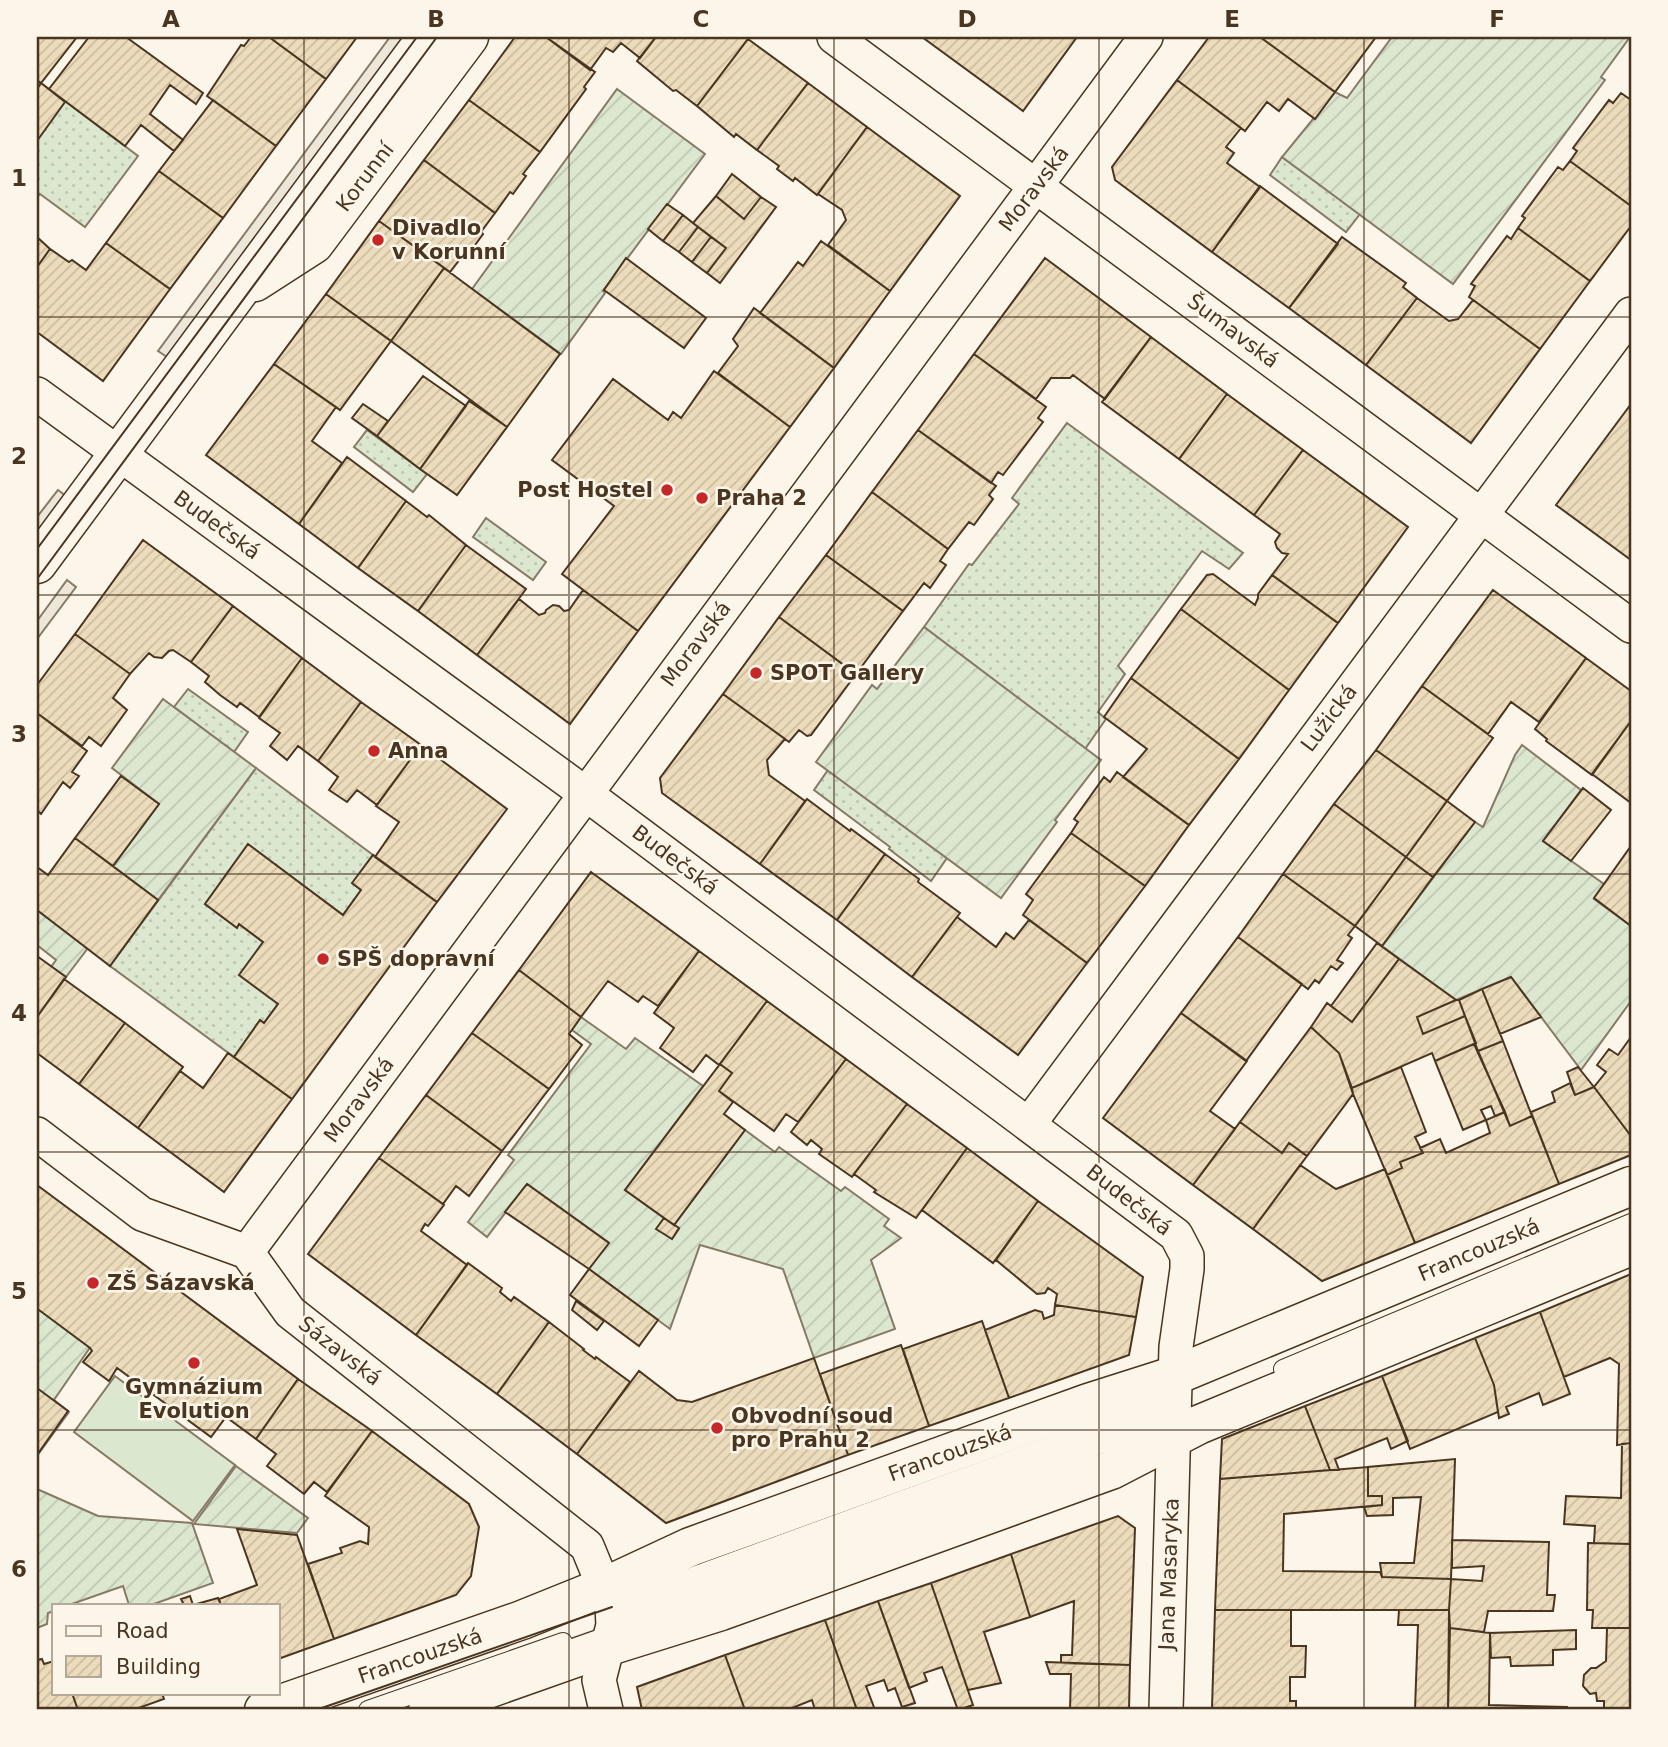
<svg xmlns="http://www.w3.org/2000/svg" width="1668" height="1747" font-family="'DejaVu Sans',sans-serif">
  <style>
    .grass { fill: url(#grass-dots); stroke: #887966; stroke-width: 2 }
    .garden { fill: url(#garden-furrows); stroke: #887966; stroke-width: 2 }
    .pitch { fill: #dce7d0; stroke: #887966; stroke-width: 2 }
    .parking { fill: #ede7d9; stroke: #887966; stroke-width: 2 }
    .building { fill: url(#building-hatch); stroke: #4a3520; stroke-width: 2 }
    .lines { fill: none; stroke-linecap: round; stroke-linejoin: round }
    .service-casing { stroke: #4a3520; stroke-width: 20 }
    .minor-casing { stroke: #4a3520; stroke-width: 36 }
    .tertiary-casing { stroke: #4a3520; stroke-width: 41 }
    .service { stroke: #fbf6e9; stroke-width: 18 }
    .minor { stroke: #fbf6e9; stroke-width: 33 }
    .tertiary { stroke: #fbf6e9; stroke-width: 38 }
    .tram { stroke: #4a3520; stroke-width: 2 }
    .grid { fill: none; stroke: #4a3520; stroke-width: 2; stroke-opacity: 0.55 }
    .poi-dot { fill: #c62828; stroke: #fbf6e9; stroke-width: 2.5 }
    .labels { text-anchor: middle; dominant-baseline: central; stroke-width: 5; stroke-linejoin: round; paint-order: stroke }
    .street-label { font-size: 21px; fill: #4a3520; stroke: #fbf6e9 }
    .poi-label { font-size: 21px; font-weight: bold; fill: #4a3520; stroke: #fbf6e9; text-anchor: start }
    .neatline { fill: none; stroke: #4a3520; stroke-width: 2.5 }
    .grid-label { font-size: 23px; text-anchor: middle; font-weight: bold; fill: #4a3520 }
  </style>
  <defs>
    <pattern id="grass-dots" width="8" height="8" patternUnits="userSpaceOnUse" patternTransform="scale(1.75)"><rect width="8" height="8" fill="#dce7d0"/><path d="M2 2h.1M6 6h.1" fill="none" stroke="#bec7b2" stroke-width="1.8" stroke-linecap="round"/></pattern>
    <pattern id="garden-furrows" width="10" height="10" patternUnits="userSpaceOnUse" patternTransform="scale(1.75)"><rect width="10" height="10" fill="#dce7d0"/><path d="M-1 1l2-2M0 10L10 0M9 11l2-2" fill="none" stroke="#bec7b2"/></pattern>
    <pattern id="building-hatch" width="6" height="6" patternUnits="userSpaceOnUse" patternTransform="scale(1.75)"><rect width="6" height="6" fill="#ecdcbc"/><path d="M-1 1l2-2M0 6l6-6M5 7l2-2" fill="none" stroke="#ccbda1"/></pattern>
  </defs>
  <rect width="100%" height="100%" fill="#fbf6e9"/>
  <path class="grass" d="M41,83L138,156L85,227L40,194L37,197V89Z
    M1282,157L1360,214L1346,232L1270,175Z
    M1067,423L1243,553L1229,569L1202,551L1118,666L1125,674L1098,712L1106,719L1085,749L924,627L969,564L972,565L1019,504L1012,498Z
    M367,430L427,474L413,492L354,447Z
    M486,518L546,562L533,580L473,537Z
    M188,689L248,732L234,752L174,707Z
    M256,768L373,855L353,883L361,890L343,915L248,845L205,904L236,927L239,924L263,942L278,1004L264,1023L260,1021L234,1057L110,966Z
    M828,770L947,858L931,881L889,849L890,847L814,790Z"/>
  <path class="garden" d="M1392,37H1630L1601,77L1605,80L1453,284L1282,157L1335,92L1347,98Z
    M617,89L705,154L603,291L605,293L561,354L472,289Z
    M924,627L1101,760L1055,820L1057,822L1001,898L816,762L872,685L877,689Z
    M163,699L256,768L158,900L113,866L159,804L112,768Z
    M1522,745L1581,790L1543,841L1604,884L1594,899L1631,926V1001L1581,1070L1511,977L1456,1000L1382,946L1475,822L1483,827L1515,755Z
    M37,910L88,948L66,977L51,967L56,960L37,945Z
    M581,1017L626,1049L635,1038L703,1086L625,1190L664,1218L657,1229L672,1239L679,1229L674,1225L745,1130L775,1152L779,1147L841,1191L845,1187L889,1219L884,1226L901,1238L871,1260L895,1329L814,1358L783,1269L700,1245L670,1329L589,1269L608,1242L527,1184L487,1237L468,1222L514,1160L508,1155L591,1044L572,1030Z
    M37,1308L89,1346V1349L54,1400L69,1412L37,1456Z
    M236,1466L308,1518L297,1533L194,1524Z
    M37,1489L98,1516L192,1523L213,1583L151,1605H129L123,1586L69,1605H54V1611L48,1613L47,1624L37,1628Z"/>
  <path class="pitch" d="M115,1376L235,1465L193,1521L74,1432Z"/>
  <path class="parking" d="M390,37H405L170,359L158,351Z
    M58,490L66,496L37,536V517Z
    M67,580L76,587L37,639V621Z"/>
  <path class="building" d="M37,37H77L41,83L37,80Z
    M89,37H126L203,93L196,104L170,85L150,114L183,140L174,151L141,125L125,146L49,89Z
    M251,37H269L326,79L276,146L207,96L241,45L244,46Z
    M269,37H357L326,79Z
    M515,37H546L595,72L584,87L586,89L540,152L469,100Z
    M546,37H656L640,58L621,43L613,52L606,48L590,70Z
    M656,37H745L748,39L697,106L676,90L673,91L637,61Z
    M922,37H1077L1023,111Z
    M1209,37H1260L1335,92L1315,119L1288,99L1279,111L1267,102L1245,131L1177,80Z
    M1260,37H1376L1335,92Z
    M748,39L808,83L757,150L736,134L734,137L697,106Z
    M1177,80L1241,128L1226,147L1234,153L1227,163L1260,187L1212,252L1115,180L1112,167Z
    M41,83L65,102L37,141V89Z
    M808,83L867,127L817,195L795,178L793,181L777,169L779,166L757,150Z
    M1621,93L1631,100V206L1570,161L1577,151L1573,148L1609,100L1613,103Z
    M213,100L276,146L223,218L159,171Z
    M469,100L540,152L523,174L526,176L513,194L510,192L495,213L424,160Z
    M867,127L960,196L890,291L828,245L846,220L842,210L818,194Z
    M424,160L495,213L481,232L483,234L470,252L467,250L450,272L379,221Z
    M1570,161L1631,206V226L1590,281L1518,228L1525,218L1522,216L1558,167L1563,170Z
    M159,171L223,218L170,289L106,243Z
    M732,174L761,197L744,219L716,196Z
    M1260,186L1338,244L1289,308L1212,252Z
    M716,196L744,219L761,197L776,207L720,283L707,273L726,248L693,223Z
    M667,204L683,215L663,241L648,229Z
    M683,215L698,227L679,252L663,241Z
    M379,221L444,268L391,341L326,294Z
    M698,227L711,237L692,262L679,252Z
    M1518,228L1590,281L1540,349L1469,297L1475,286L1471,284L1507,236L1511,239Z
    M37,237L50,249L37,267Z
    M711,237L726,248L707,273L692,262Z
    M1342,237L1406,283L1403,287L1417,298L1366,365L1289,308Z
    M821,241L890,291L834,368L760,313L798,262L803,266Z
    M106,243L170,289L103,381L37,332V267L50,249L69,262L72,260L86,270Z
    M626,258L706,318L684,348L604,290Z
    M1045,258L1151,337L1105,399L1073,375L1070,378H1051L1036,399L974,354Z
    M444,268L560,354L507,427L391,341Z
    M326,294L391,341L340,410L274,364Z
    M1417,298L1449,321L1458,319L1473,300L1540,349L1471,443L1366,365Z
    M754,308L834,368L790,427L718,373L738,346L733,339Z
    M1151,337L1227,394L1179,459L1102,402Z
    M974,354L1046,407L1038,418L1043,422L1003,475L998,472L991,483L918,430Z
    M274,364L336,407L312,441L342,463L299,524L206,455Z
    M714,371L790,427L638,631L562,574L614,506L552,460L613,379L668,420L673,412L681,418Z
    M423,376L466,406L420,469L377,436Z
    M1227,394L1303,450L1254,515L1179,459Z
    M469,401L507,427L457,495L420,469Z
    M363,404L388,421L377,436L352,418Z
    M1631,404V560L1556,505Z
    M918,430L996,486L989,495L993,499L974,525L969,522L948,549L872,492Z
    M1303,450L1408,527L1338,623L1272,575L1288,554L1282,553L1277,548L1275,542L1280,534L1254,515Z
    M347,457L406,501L358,568L299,524Z
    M872,492L948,549L940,561L946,565L930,588L924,583L903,611L826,555Z
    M406,501L427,517L429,515L466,545L418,611L358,568Z
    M143,540L233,606L191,662L173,650L169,651L162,658L154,657L149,653L130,674L75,634Z
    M466,545L526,589L477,655L418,611Z
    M826,555L903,611L856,674L779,617Z
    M1213,574L1255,605L1258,598V594L1272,575L1338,623L1289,690L1181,609L1207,575Z
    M583,590L638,631L570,724L477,655L519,599L539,615L545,613L546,610L553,605L559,606L564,611L569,610Z
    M1493,590L1586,658L1539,722L1511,702L1488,734L1422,686Z
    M233,606L302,658L259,717L240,703L237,707L220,695L205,682L209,676L191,662Z
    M1181,609L1289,690L1239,759L1131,678Z
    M779,617L856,674L811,735L807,736L799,730L789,742L723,694Z
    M75,634L130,674L113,698L127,710L101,746L89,737L82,746L37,713V685Z
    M302,658L361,702L318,761L298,746L287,760L270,746L280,733L259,718Z
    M1586,658L1631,691V721L1592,775L1546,741L1547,739L1535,729Z
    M1131,678L1239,759L1189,825L1123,777L1147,749L1104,717Z
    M1422,686L1493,738L1447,801L1376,750Z
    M723,694L785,739L767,760L769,775L805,801L760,864L662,793L660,778Z
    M361,702L421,745L377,805L357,790L347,802L329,790L338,777L318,761Z
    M37,713L87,751L72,772L79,776L70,788L63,782L41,814L37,810Z
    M1631,721V803L1592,774Z
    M421,745L507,809L437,902L375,857L399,822L376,806Z
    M1376,750L1447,801L1406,857L1334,804Z
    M1117,772L1189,825L1145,886L1071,833L1078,822L1074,819L1104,777L1110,782Z
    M121,776L159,804L113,866L75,838Z
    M1583,788L1611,810L1571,861L1543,841Z
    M807,799L850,831L851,829L885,854L837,920L760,864Z
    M1447,801L1475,822L1433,877L1406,857Z
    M1334,804L1406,857L1355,926L1283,874Z
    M1071,833L1145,886L1087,963L1023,915L1033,900L1026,894Z
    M75,838L158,900L110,966L37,910V867L48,875Z
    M248,844L343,915L361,890L352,883L373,855L437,902L292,1099L234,1057L260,1020L264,1023L278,1004L239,975L263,942L239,924L237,928L205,904Z
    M1631,846V926L1594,898Z
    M885,854L919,879L918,882L960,913L912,977L837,920Z
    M1406,857L1433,877L1382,946L1355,926Z
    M591,872L699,951L658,1006L643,996L638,1002L608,981L581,1017L519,970Z
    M1283,874L1355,926L1348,935L1352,938L1337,960L1343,963L1337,970L1331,966L1319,983L1315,980L1308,989L1238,937Z
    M957,917L996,947L1006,933L1014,939L1029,920L1087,963L1018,1055L912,977Z
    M1238,937L1302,984L1246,1061L1181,1013Z
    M1377,943L1399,959L1352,1022L1331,1006Z
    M699,951L767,1001L719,1065L706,1055L693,1072L660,1048L674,1028L654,1013Z
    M37,956L66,977L37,1017Z
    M1399,959L1456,1000L1417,1017L1423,1034L1465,1016L1476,1043L1435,1061L1432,1053L1352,1088L1339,1053L1311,1027L1327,1003L1352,1022Z
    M519,970L581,1017L569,1034L582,1045L549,1089L472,1033Z
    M1511,977L1541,1017L1500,1034L1482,989Z
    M64,979L125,1023L79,1084L37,1053V1017Z
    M1482,989L1503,1041L1478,1051L1459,1000Z
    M1456,1000H1459L1465,1016L1423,1034L1417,1017Z
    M767,1001L846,1059L798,1122L786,1114L774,1131L719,1091L732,1073L720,1064Z
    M1181,1013L1247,1061L1210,1111L1235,1129L1193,1185L1103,1118Z
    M125,1023L183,1067L138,1128L79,1084Z
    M1311,1027L1339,1053L1353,1094L1307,1156L1289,1143L1282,1153L1240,1122Z
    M472,1033L549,1089L502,1151L426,1095Z
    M1631,1037V1136L1594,1087L1606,1072L1597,1065L1609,1049L1618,1055Z
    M1503,1041L1532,1116L1510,1126L1478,1051Z
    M1474,1044L1505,1112L1495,1116L1491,1106L1481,1110L1486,1120L1463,1130L1435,1061Z
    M228,1053L292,1099L224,1192L138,1128L180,1071L203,1088Z
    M846,1059L907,1104L852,1177L819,1154L822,1149L811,1140L807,1145L791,1132Z
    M720,1064L732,1073L719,1091L733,1102L724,1114L745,1130L674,1225L625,1190Z
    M1401,1067L1426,1132L1415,1137L1423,1153L1400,1162L1402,1168L1387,1175L1353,1094L1352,1088Z
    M1578,1067L1594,1087L1575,1095L1567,1072Z
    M1570,1083L1575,1095L1594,1087L1631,1136V1155L1559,1184L1531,1112L1555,1102L1552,1092Z
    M426,1095L502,1151L469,1196L456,1186L443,1204L379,1158Z
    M907,1104L967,1148L916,1218L874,1192L876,1190L854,1174Z
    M1505,1112L1510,1126L1532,1116L1559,1184L1415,1243L1387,1175L1402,1168L1400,1162L1423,1153L1420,1148L1440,1139L1446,1153L1490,1133L1486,1120Z
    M1240,1122L1282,1153L1289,1143L1307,1156L1253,1229L1193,1185Z
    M967,1148L1038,1201L993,1263L922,1210Z
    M379,1158L444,1205L428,1226L425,1224L421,1231L467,1265L416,1335L308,1254Z
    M1300,1165L1336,1189L1385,1169L1415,1243L1322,1281L1253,1229Z
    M527,1184L609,1243L589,1269L505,1212Z
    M37,1185L298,1379L256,1439L226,1417L211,1437L117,1368L109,1381L83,1362L92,1351L90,1348L39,1310L37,1312Z
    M1038,1201L1143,1277L1136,1317L1055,1305L1057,1294L1048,1288L1045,1293L1037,1294L996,1260Z
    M664,1218L679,1228L672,1239L656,1229Z
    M468,1263L502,1288L500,1292L511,1301L514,1297L549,1322L497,1394L416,1335Z
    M589,1269L658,1320L639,1346L570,1295Z
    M1631,1274V1443L1617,1445L1619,1364L1610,1358L1564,1377L1540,1312Z
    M576,1301L604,1321L597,1330L572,1310Z
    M1055,1305L1136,1317L1129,1355L1009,1398L985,1330L1035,1310L1042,1312L1044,1319L1054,1315Z
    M1540,1312L1570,1394L1543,1405L1539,1393L1506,1407L1509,1414L1499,1418L1494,1385L1475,1338Z
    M982,1321L1009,1398L929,1426L903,1349Z
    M549,1322L584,1349L583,1350L595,1359L596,1357L630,1382L577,1454L497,1394Z
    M1475,1338L1494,1385L1498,1412L1410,1449L1382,1376Z
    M901,1345L929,1426L848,1455L820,1374Z
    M814,1358L848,1455L666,1523L577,1454L639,1371L677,1400L692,1402Z
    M1382,1376L1408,1441L1391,1449L1387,1438L1335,1459L1339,1470H1330L1305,1406Z
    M298,1379L372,1431L327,1492L314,1482L304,1494L267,1466L276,1454L256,1439Z
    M37,1388L68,1411L37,1455Z
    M1305,1406L1330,1470L1220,1479L1222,1439Z
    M372,1431L469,1504L479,1527L471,1576L456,1595L334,1639L308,1564L342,1553L340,1548L360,1541L368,1544L369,1527L325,1496Z
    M1631,1443V1544L1594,1543L1595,1526L1564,1524L1566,1496L1621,1498L1622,1444Z
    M1455,1459L1451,1579L1382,1577L1380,1563H1414L1421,1497L1393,1498V1515L1367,1516L1364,1507L1382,1505V1496H1368V1467Z
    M1368,1467V1496H1382V1505L1284,1514L1283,1571L1380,1572L1382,1577L1451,1579L1449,1610H1215L1220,1479Z
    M1118,1516L1135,1528L1130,1665L1061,1663V1655H1072L1074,1601L1030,1617L1011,1554Z
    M237,1529L297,1535L334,1639L278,1659V1605H221L219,1599L257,1585Z
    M1452,1540L1549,1542L1547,1595H1555L1553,1611H1488L1484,1632L1450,1628L1449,1610L1451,1579L1482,1581L1484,1566L1452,1568Z
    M1588,1543L1631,1544V1628H1592L1593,1610H1587Z
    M1011,1554L1030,1617L984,1632L1001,1683L968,1690L931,1583Z
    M931,1583L973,1705L958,1710L942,1667L924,1673L927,1681L909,1688L878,1601Z
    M190,1596L193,1605L218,1598L221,1605H184L181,1599Z
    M878,1601L915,1703L902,1707L895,1688L888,1691L884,1680L866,1686L875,1710H857L825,1620Z
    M1215,1610H1291V1646H1306L1305,1677H1290V1701H1296V1710L1212,1708Z
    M1399,1610H1449L1448,1710H1415L1418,1625H1398Z
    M825,1620L857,1710H815L812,1700L787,1710H745L725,1655Z
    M1450,1628L1490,1633L1489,1705L1567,1707V1710H1448Z
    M1607,1628H1631V1710H1604V1701H1597L1596,1693L1590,1694L1583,1686L1584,1675L1591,1668H1596L1606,1661Z
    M1576,1630V1649L1553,1650V1665L1511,1666L1510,1657L1491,1658L1490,1633Z
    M725,1655L745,1710H642L637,1687Z
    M42,1659L44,1664L54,1661V1693H72L78,1710H37V1660Z
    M1046,1662L1130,1665L1129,1710H1070L1071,1674H1050Z
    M72,1693H162L164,1699L133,1710H78Z
    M1212,1708L1279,1710H1212Z"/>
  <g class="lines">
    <g class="service-casing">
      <path id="service" d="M1283,1369L1631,1223
        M606,1608L1069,1439L1179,1394
        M609,1626L1058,1462L1179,1412
        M368,1710L563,1642"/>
    </g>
    <g class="minor-casing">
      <path id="minor" d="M834,37L1631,626
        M37,394L586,794L1176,1235L1187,1256V1269L1176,1347L1166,1710
        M1029,1124L1631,314
        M37,1134L142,1214L247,1252L290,1312L587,1546L612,1607L613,1625L599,1680L606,1710
        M247,1252L1146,37"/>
    </g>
    <g class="tertiary-casing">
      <path id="tertiary" d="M255,282L314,244L469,37
        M37,564L427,37
        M264,1710L522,1620L604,1587L690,1547L1088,1403L1176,1375L1631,1186
        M428,1710L609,1646L721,1611L1111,1470L1198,1425L1631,1246"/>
    </g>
    <use href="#service" class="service"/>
    <use href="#minor" class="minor"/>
    <use href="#tertiary" class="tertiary"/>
    <path class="tram" d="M37,549L417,37
      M37,579L437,37
      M316,1710L612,1607"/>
  </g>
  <path class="grid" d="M304,37V1710M569,37V1710M834,37V1710M1099,37V1710M1364,37V1710M37,317H1631M37,595H1631M37,874H1631M37,1152H1631M37,1430H1631"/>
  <g class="poi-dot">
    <circle cx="378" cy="240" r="7"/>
    <circle cx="667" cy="490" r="7"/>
    <circle cx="702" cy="498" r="7"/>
    <circle cx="756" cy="673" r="7"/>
    <circle cx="374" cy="751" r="7"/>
    <circle cx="323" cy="959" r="7"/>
    <circle cx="93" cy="1283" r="7"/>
    <circle cx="194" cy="1363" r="7"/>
    <circle cx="717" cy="1428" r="7"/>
  </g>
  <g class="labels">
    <g class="street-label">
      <text transform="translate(365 177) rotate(-53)">Korunní</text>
      <text transform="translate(1034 189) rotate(-53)">Moravská</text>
      <text transform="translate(1233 331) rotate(37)">Šumavská</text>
      <text transform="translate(217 525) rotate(36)">Budečská</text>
      <text transform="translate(696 644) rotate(-53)">Moravská</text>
      <text transform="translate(1329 718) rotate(-53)">Lužická</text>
      <text transform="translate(675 860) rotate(37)">Budečská</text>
      <text transform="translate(359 1100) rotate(-53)">Moravská</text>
      <text transform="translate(1129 1200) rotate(38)">Budečská</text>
      <text transform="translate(1479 1250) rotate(-23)">Francouzská</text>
      <text transform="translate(340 1351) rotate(38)">Sázavská</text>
      <text transform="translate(950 1453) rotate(-20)">Francouzská</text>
      <text transform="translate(1169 1574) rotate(-88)">Jana Masaryka</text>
      <text transform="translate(420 1656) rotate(-19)">Francouzská</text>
    </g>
    <g class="poi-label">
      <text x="392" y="228">Divadlo<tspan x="392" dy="24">v Korunní</tspan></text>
      <text x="653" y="490" text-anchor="end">Post Hostel</text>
      <text x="716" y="498">Praha 2</text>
      <text x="770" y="673">SPOT Gallery</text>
      <text x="388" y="751">Anna</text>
      <text x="337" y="959">SPŠ dopravní</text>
      <text x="107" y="1283">ZŠ Sázavská</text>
      <text x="194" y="1387" text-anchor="middle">Gymnázium<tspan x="194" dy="24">Evolution</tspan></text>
      <text x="731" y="1416">Obvodní soud<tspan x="731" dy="24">pro Prahu 2</tspan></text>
    </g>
  </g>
  <rect width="1668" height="1747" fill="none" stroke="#fbf6e9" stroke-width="77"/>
  <rect x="52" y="1604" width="228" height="91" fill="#fbf6e9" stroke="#b4a999" stroke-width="2"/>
  <rect x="66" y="1626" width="35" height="10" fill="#fbf6e9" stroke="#b4a999" stroke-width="2"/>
  <text x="116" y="1638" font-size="21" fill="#4a3520">Road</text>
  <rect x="66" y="1656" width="35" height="21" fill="url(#building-hatch)" stroke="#b4a999" stroke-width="2"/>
  <text x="116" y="1674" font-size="21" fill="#4a3520">Building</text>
  <rect x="38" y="38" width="1592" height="1670" class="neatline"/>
  <g class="grid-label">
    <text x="171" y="27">A</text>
    <text x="436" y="27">B</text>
    <text x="701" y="27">C</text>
    <text x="967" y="27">D</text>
    <text x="1232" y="27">E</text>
    <text x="1497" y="27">F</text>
    <text x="19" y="186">1</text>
    <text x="19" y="464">2</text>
    <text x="19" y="742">3</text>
    <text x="19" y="1021">4</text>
    <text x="19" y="1299">5</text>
    <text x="19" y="1577">6</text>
  </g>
</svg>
